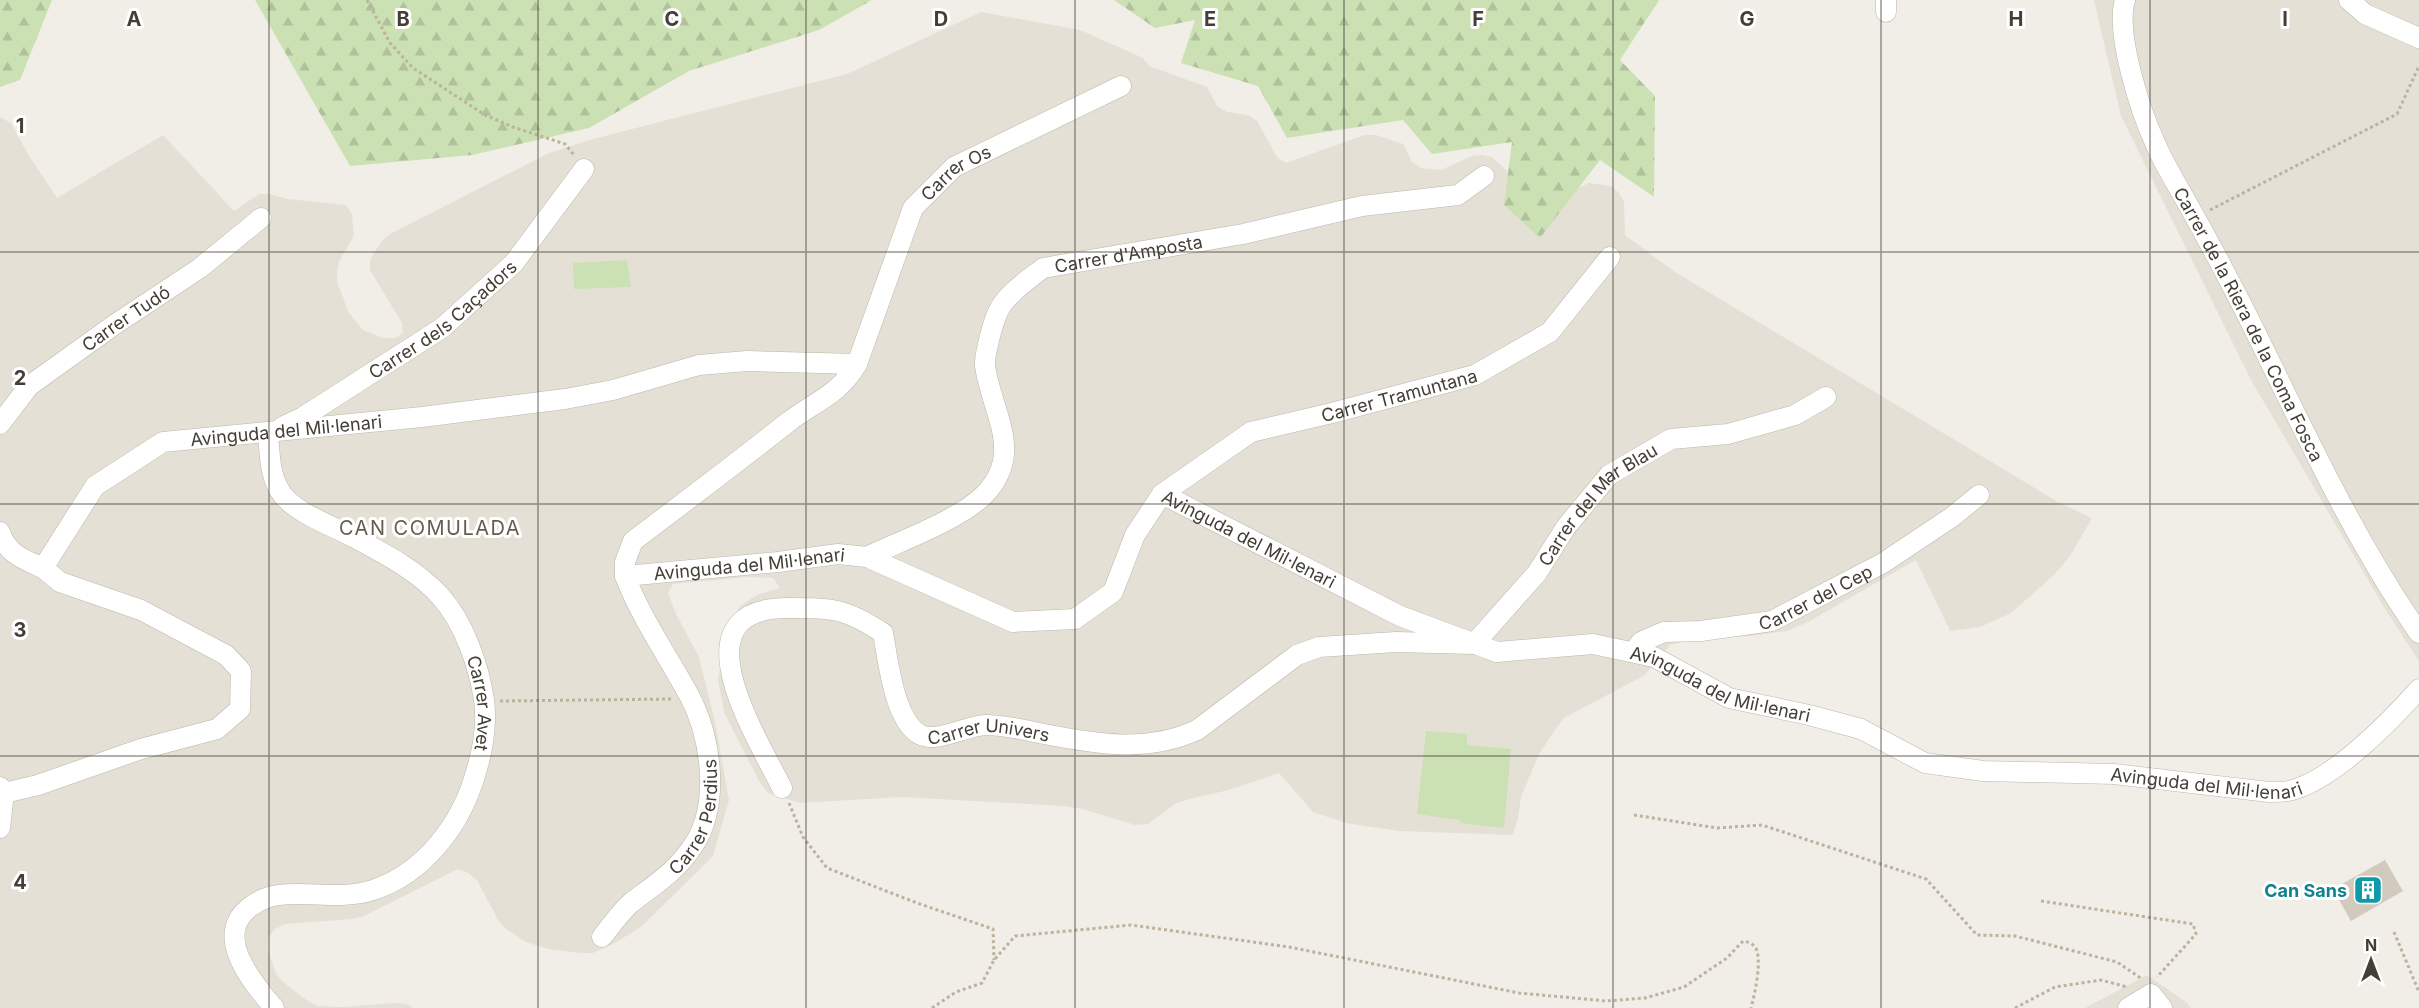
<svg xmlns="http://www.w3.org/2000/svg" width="2419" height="1008" font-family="Inter,sans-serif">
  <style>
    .residential { fill: #e5e0d5 }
    .green { fill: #cbe1b3 }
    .forest { fill: url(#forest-firs) }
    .building { fill: #d2cabd }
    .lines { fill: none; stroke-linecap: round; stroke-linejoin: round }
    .minor-casing { stroke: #bcb6aa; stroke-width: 21 }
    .path { stroke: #bcb29d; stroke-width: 3; stroke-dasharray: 3 3; stroke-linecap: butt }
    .minor { stroke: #fff; stroke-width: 20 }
    .grid { fill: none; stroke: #433f36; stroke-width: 1.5; stroke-opacity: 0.55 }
    .labels { text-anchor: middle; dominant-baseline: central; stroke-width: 6; stroke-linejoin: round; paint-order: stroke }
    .street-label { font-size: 18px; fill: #433f36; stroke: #fff }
    .culture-label { font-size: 18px; font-weight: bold; fill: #0d838f; stroke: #fff; text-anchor: end }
    .neighbourhood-label { font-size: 20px; letter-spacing: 1.5px; fill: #655d4f; stroke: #fff }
    .grid-label { font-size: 20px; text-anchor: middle; font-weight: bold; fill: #433f36; stroke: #fff; stroke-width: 6; stroke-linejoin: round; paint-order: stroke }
  </style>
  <defs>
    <pattern id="forest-firs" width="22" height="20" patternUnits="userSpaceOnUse" patternTransform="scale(1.5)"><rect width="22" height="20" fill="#cbe1b3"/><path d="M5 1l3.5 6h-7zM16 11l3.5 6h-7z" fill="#b0c29b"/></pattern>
  </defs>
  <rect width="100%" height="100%" fill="#f1eee7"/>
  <path class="residential" d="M2094,0H2419V661L2385,609L2251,380L2121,116Z
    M981,12L1080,30L1143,58L1149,66L1207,87L1217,106L1227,112L1248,115L1257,121L1277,157L1286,163L1364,135H1376L1403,144L1412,162L1421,168L1441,170L1472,156L1482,155L1492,157L1507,171L1529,211L1589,183L1611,186L1618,192L1624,201L1625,235L1675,272L2058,502L2092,518L2070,556L2054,575L2011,613L1980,627L1950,631L1916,560L1808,622L1787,631L1750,636L1703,638L1670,645L1645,675L1564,718L1557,727L1539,754L1521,797L1518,818L1513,835L1398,831L1346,823L1313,812L1279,773L1229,790L1189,799L1175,804L1148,824L1135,825L1083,809L1063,806L902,797L800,803L768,793L760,783L724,712L718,679L728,625L740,606L757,595L780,588L773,578L748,577L673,584L668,593L676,614L699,657L715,722L729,800L713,856L641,927L613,944L593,953H582L548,949L526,942L506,929L498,920L477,880L468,873L458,869L364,916L352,919L285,924L275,929L268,938V951L276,974L283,982L309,1002L319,1006L342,1007L397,1003L407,1004L413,1008H0V117L11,123L28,154L57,198L163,135L234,211L259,194H269L288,199L346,205L352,214L354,235L339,262L337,273L338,285L349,313L363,330L383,338H395L403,333L402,323L370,270V259L382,241L390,234L549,153L593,139L847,74Z
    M2147,975L2186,1002L2191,1008H2085Z"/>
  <path class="green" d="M627,260L631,287L574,289L573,263Z
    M1426,731L1467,734V745L1511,749L1504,828L1460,823V820L1417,814Z"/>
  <path class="forest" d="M0,0H52L20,80L0,87Z
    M255,0H872L819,30L689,71L589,128L472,155L350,166Z
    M1114,0H1659L1620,60L1655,96L1654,197L1600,160L1540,238L1504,205L1512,142L1432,154L1403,120L1287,138L1258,86L1181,63L1195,20L1155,28Z"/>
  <path class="building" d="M2385,860L2403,891L2351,921L2333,889Z"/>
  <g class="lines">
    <g class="minor-casing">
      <g id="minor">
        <path id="s1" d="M2125,0C2115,34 2141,113 2156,145C2164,164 2176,183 2186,201C2207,238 2227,276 2246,313C2300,421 2350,534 2419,633"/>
        <path d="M2349,0L2365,14L2419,38"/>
        <path d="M1886,12V0"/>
        <path id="s2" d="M857,364L913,208L954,167L1121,86"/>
        <path id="s3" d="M0,424L29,386L114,325L200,268L261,218"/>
        <path id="s4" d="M282,427L303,417L442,328L514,263L584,169"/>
        <path id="s5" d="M268,433C270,454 269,476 282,494C295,513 335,527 355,538C385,554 418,571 441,597C464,623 479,666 484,700C487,723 483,749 476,772C462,823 425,873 373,890C343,900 310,891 279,895C269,896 258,901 250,907C212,936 253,983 274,1008"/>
        <path id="s6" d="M1162,494L1251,432L1332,413L1475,375L1550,332L1610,257"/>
        <path d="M0,532C7,554 23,559 43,568"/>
        <path id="s7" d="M867,557C900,541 959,520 984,495C1025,453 992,414 985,366C984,356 993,322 998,312C1005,295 1029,279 1043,268L1243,234L1362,206L1458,195L1484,176"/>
        <path id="s8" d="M1634,652L1641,642L1664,632L1701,631L1772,621L1883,563L1952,517L1979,495"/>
        <path id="s9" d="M0,787L4,793L38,785L141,749L217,729L240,709L241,671L226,655L141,610L60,582L43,568L95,486L163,442L422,417L565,399L613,390L699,365L747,361L857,364C839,395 814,402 787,423C736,463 685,502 633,541L625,562V576L778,562L838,554L867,557L1013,622L1075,619L1113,592L1135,535L1162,494L1400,616L1497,652L1593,644L1654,657L1729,698L1809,715L1861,729L1925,763L1983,771L2114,774L2269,792C2275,792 2282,792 2288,791C2330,783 2391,721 2419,689"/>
        <path id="s10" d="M782,788C757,737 673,607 789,608C833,608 845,608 883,633C888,660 894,719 919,734C936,744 965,726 985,725C1006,725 1024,730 1044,734C1096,744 1147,753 1197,730L1297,655L1319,647L1396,642L1474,644L1537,573L1566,527L1609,475L1671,439L1728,434L1795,415L1826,397"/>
        <path d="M0,828L4,793"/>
        <path id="s11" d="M602,937C611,926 621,911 632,902C657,883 677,871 695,843C720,802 711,738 690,697C668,656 642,620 625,576"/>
        <path d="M2128,1008L2151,994L2162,1008"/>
      </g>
    </g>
    <path class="path" d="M367,0L390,43L413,68L485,115L513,127L565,144L574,155
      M2210,210L2397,114L2419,66
      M500,701L671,699
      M789,803L803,837L827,868L917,903L993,929L994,960
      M1634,815L1717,828L1762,825L1926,879L1977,935L2015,936L2117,962L2142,979
      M2041,901L2193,924L2196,934L2157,977
      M2394,932L2419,992
      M932,1008L956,992L982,983L994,960L1015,936L1131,925L1289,947L1519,993L1606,1001L1645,998L1684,987L1727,958L1743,941C1749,942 1755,944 1757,951C1761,966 1755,993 1751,1008
      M2015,1008L2055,987L2101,980L2127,987"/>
    <use href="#minor" class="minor"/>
  </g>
  <path class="grid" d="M269,0V1008M538,0V1008M806,0V1008M1075,0V1008M1344,0V1008M1613,0V1008M1881,0V1008M2150,0V1008M0,252H2419M0,504H2419M0,756H2419"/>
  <defs>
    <g id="building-square" transform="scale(1.5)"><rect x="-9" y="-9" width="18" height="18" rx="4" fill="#0f9aa8" stroke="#fff"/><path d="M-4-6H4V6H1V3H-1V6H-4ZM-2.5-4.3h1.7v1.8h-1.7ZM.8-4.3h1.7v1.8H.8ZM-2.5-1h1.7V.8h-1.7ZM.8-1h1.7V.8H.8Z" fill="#fff"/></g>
  </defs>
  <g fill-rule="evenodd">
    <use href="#building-square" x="2368" y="890"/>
  </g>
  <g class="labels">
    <g class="street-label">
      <text stroke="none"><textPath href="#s2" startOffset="222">Carrer Os</textPath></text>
      <text stroke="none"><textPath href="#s7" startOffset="476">Carrer d'Amposta</textPath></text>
      <text stroke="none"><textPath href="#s3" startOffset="166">Carrer Tudó</textPath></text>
      <text stroke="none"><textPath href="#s4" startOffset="194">Carrer dels Caçadors</textPath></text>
      <text stroke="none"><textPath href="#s1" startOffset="352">Carrer de la Riera de la Coma Fosca</textPath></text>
      <text stroke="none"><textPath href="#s6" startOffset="261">Carrer Tramuntana</textPath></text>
      <text stroke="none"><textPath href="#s9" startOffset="826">Avinguda del Mil·lenari</textPath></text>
      <text stroke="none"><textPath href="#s10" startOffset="1216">Carrer del Mar Blau</textPath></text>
      <text stroke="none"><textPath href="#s9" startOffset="2446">Avinguda del Mil·lenari</textPath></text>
      <text stroke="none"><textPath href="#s9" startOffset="1851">Avinguda del Mil·lenari</textPath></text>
      <text stroke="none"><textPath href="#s8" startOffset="195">Carrer del Cep</textPath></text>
      <text stroke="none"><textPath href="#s9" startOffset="2950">Avinguda del Mil·lenari</textPath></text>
      <text stroke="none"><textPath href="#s5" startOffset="370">Carrer Avet</textPath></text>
      <text stroke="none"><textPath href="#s10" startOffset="512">Carrer Univers</textPath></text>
      <text stroke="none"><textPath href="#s9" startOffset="3454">Avinguda del Mil·lenari</textPath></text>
      <text stroke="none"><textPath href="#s11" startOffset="158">Carrer Perdius</textPath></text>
    </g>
    <g class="culture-label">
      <text x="2347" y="890">Can Sans</text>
    </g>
    <g class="neighbourhood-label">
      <text x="430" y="528">CAN COMULADA</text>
    </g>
  </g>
  <g class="grid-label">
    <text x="134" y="26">A</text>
    <text x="403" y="26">B</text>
    <text x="672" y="26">C</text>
    <text x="941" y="26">D</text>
    <text x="1210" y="26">E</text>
    <text x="1478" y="26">F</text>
    <text x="1747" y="26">G</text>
    <text x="2016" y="26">H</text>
    <text x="2285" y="26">I</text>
    <text x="20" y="133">1</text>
    <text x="20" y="385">2</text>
    <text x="20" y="637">3</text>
    <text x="20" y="889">4</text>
  </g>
  <g transform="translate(2371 960)" stroke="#ffffff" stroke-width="4.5" paint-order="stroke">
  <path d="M0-4.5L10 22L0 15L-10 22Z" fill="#433f36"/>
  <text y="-9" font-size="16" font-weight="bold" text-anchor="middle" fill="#433f36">N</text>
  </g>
</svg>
